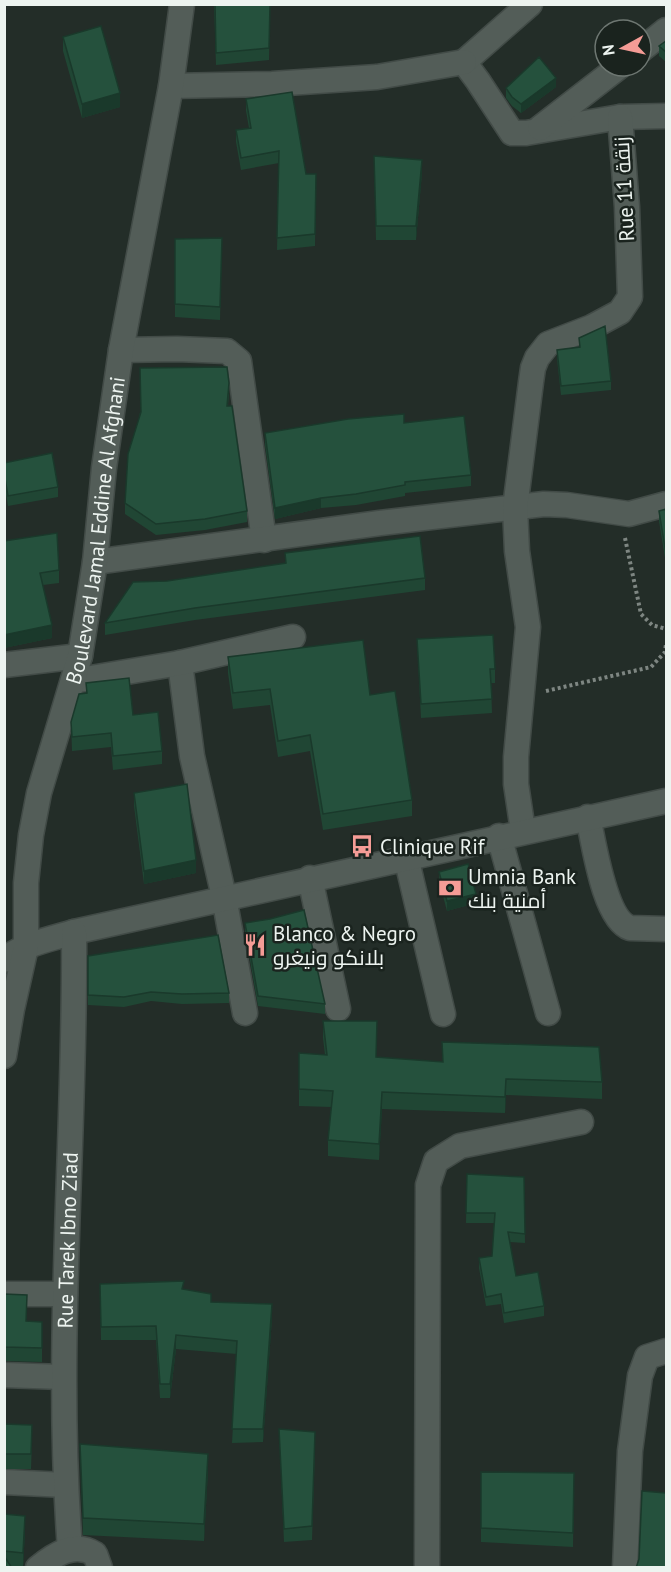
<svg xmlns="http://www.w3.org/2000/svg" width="671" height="1572" font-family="'PT Sans',Cairo,sans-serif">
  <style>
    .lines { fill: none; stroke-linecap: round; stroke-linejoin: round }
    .minor-casing { stroke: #424b47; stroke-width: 27 }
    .path { stroke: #7e8682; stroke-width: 4; stroke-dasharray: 3 3; stroke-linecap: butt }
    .minor { stroke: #535d58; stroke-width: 24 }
    .wall { fill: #204634 }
    .shaded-wall { fill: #1a392b }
    .building { fill: #25513d; stroke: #1a392b; stroke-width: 1.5 }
    .labels { text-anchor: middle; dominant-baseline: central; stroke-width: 5; stroke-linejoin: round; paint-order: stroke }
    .street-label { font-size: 21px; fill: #edf4f0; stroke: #1a231e }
    .poi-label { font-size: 21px; fill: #edf4f0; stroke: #1a231e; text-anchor: start }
  </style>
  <rect width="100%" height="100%" fill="#232d28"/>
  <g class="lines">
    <g class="minor-casing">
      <g id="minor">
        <path d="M641,50L666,30"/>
        <path d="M464,62L478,81L512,133H526L620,117L666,116"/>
        <path d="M464,62L530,4"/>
        <path d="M171,86L272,84L377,77L464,62"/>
        <path d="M540,128L620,66"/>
        <path d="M121,350L177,349L227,351L239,361L264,540"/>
        <path d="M95,562L380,523L544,504L567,505L629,514L666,504"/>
        <path d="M180,663L192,756L224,897L245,1013"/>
        <path d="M4,665L80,656"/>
        <path d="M73,681L180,663L293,637"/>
        <path d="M588,817C594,843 604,919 630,928L666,929"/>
        <path d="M523,831L516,784V757L528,627L517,551L515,508L531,382L533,368L537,358L548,344L592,327L620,312L630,297L627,207L620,117"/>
        <path d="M499,836L548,1013"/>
        <path d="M406,857L443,1014"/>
        <path d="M310,878L338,1009"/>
        <path d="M4,960C23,944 51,939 74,932L666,801"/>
        <path id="s1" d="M4,1056L12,1009L26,947V883L31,835L39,793L80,656L95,562L104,468L121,350L171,86L182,4"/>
        <path d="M4,1294H65"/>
        <path d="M4,1375L63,1377"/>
        <path d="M4,1482L65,1485"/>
        <path id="s2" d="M70,1549C54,1343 76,1138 74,932"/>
        <path d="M38,1568C54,1555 74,1541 95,1554L100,1568"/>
        <path d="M427,1568L428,1185L436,1161L460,1146L581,1122"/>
        <path d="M625,1568L630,1451L640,1376L647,1357L666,1351"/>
      </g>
    </g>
    <path class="path" d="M625,538L641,614L652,625L666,629
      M546,691L651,667L665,652L666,644"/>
    <use href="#minor" class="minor"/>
  </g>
  <path class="wall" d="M214,4H270L269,60L216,65Z
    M63,37L120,107L82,118L63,51Z
    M666,41V62L659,56V46Z
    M556,87L521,113L512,106L506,98V88Z
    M246,99L306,174H316L315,246L277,250L279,163L241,170L236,142V130L249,128L246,111Z
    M374,156L422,173L416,240H376Z
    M222,238L220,320L175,317V304Z
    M579,338L611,381V390L561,395L557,359V350L579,347Z
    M229,394L228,406L247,511V522L205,530L156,535L125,514V503L140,412Z
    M404,423L471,475V486L405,493V496L356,505L321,508L275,519L265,444V433Z
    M4,463L58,487V497L8,506L4,483Z
    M666,509V564L659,521V511Z
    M4,541L59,570V583L43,585L52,638L4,648Z
    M285,553L425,578V590L195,620L105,635V623L167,581L285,563Z
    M417,639L495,669V683H491L492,713L421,718Z
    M228,657L370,695L412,800V816L323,830L310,751L278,757L270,705L233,709L228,673Z
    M86,683L133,715L162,751V764L113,770L111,747L72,751L71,722L86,693Z
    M134,793L196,873L144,884L134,806Z
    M439,872L476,903L447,911L439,881Z
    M245,923L325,1004V1014L258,1006L245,932Z
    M88,956L229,993V1003L182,1004L151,1001L124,1007L88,1005Z
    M323,1021L377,1057L443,1062L442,1042L602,1082V1099L506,1095L505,1113L382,1109L379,1160L328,1156V1140L331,1107L299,1106V1053L325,1055L323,1038Z
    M467,1174L524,1177L525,1243L510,1242L516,1276L544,1306V1316L504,1323L501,1304L486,1306L479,1268V1258L492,1256L494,1223H466Z
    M100,1284L184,1290L211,1302L272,1318L263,1442L232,1443L237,1354L176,1349L170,1398H160L156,1340H101Z
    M4,1294L27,1321L42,1322V1362L4,1361Z
    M4,1424L32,1441L31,1469H4Z
    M279,1429L315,1446L312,1540L284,1542Z
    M80,1444L208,1471L204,1541L83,1535Z
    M481,1472L574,1473L573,1547L481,1542Z
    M4,1514L25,1531L23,1568H4Z"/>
  <path class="shaded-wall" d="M556,78V87L521,113V104Z
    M120,93V107L82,118V104Z
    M422,160V173L416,240V226Z
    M321,498V508L275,519V508Z
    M52,625V638L4,648V635Z
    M196,860V873L144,884V871Z
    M476,894V903L447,911V901Z
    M506,1079V1095L505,1113V1097Z
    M382,1092V1109L379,1160V1144Z
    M272,1304V1318L263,1442V1429Z
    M176,1335V1349L170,1398V1384Z
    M208,1454V1471L204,1541V1524Z
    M25,1516V1531L23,1568V1553Z"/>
  <path class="building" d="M215,4H270L269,48L216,53Z
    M101,26L120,93L82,104L63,37Z
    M666,41V52L659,46Z
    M539,57L556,78L521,104L512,97L506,88Z
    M292,92L306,174H316L315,234L277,238L279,151L241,158L236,130L251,128L246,99Z
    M374,156L422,160L416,226H376Z
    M222,238L220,307L175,304V239Z
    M605,326L611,381L561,386L557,350L580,347L579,338Z
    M227,367L229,383L227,406H232L247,511L205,519L156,524L125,503L128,454L141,412L140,368Z
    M404,414V423L464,416L471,475L405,482V485L356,494L321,498L275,508L265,433L348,419Z
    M52,453L58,487L8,496L4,473V463Z
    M666,509V554L659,511Z
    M57,533L59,570L40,573L52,625L4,635V541Z
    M420,536L425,578L195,608L105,623L133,582L167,581L286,563L285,553Z
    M493,635L495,669H490L492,699L421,704L417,639Z
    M363,640L370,695L395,691L412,800L323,814L310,735L278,741L270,689L233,693L228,657Z
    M129,678L133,715L158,712L162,751L113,756L111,733L72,737L71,722L79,694L87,693L86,683Z
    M187,784L196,860L144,871L134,793Z
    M468,864L476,894L447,901L439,872Z
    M304,910L325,1004L258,996L245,923L270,919Z
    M218,935L229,993L182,994L151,992L124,997L88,995V956Z
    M323,1021H377L376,1057L443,1062L442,1042L599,1047L602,1082L506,1079L505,1097L382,1092L379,1144L328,1140L333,1091L299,1089V1053L327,1055Z
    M467,1174L524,1177L525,1234L508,1232L516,1276L538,1272L544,1306L504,1313L501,1294L486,1297L479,1258L492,1256L495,1213H466Z
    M184,1281L182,1289L211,1294V1302L272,1304L263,1429H232L237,1341L176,1335L170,1384H160L156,1326L101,1327L100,1284Z
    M4,1294L27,1295L26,1321L42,1322V1348L4,1347Z
    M4,1424L32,1425L31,1454H4Z
    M279,1429L315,1432L312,1526L284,1529Z
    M80,1444L208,1454L204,1524L83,1518Z
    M481,1472L574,1473L573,1533L481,1528Z
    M642,1491L666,1493V1568H636L639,1559Z
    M4,1514L25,1516L23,1553L4,1551Z
    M4,1556L12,1568H4Z"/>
  <defs>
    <g id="bus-bare" transform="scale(1.8)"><path d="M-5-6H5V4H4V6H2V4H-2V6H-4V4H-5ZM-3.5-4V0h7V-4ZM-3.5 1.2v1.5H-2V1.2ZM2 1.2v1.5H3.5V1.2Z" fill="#f59c96" stroke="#1a231e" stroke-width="2.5" paint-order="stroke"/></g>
    <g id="bank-bare" transform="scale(1.8)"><path d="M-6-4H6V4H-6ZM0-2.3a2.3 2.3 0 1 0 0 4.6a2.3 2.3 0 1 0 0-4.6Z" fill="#f59c96" stroke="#1a231e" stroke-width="2.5" paint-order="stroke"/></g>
    <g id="restaurant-bare" transform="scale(1.8)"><path d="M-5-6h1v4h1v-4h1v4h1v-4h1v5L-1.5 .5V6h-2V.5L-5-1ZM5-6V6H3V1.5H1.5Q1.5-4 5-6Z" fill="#f59c96" stroke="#1a231e" stroke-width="2.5" paint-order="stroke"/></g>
  </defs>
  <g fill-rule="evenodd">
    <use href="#bus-bare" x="362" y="846"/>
    <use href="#bank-bare" x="450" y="888"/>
    <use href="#restaurant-bare" x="255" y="945"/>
  </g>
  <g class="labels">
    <g class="street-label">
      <text transform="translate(624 189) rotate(-93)">Rue 11 زنقة</text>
      <text stroke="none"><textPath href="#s1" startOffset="536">Boulevard Jamal Eddine Al Afghani</textPath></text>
      <text stroke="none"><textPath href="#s2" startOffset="309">Rue Tarek Ibno Ziad</textPath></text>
    </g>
    <g class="poi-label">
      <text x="380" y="846">Clinique Rif</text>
      <text x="468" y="876">Umnia Bank<tspan x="468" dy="24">أمنية بنك</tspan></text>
      <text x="273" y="933">Blanco &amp; Negro<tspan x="273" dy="24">بلانكو ونيغرو</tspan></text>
    </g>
  </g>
  <rect width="671" height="1572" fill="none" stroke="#edf4f0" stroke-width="12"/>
  <g transform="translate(623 48) rotate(262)"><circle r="28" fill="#1a231e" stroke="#6e7772" stroke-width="1.5"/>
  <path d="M0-4.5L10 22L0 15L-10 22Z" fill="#f59c96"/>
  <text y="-9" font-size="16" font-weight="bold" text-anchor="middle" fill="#edf4f0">N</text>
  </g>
</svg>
